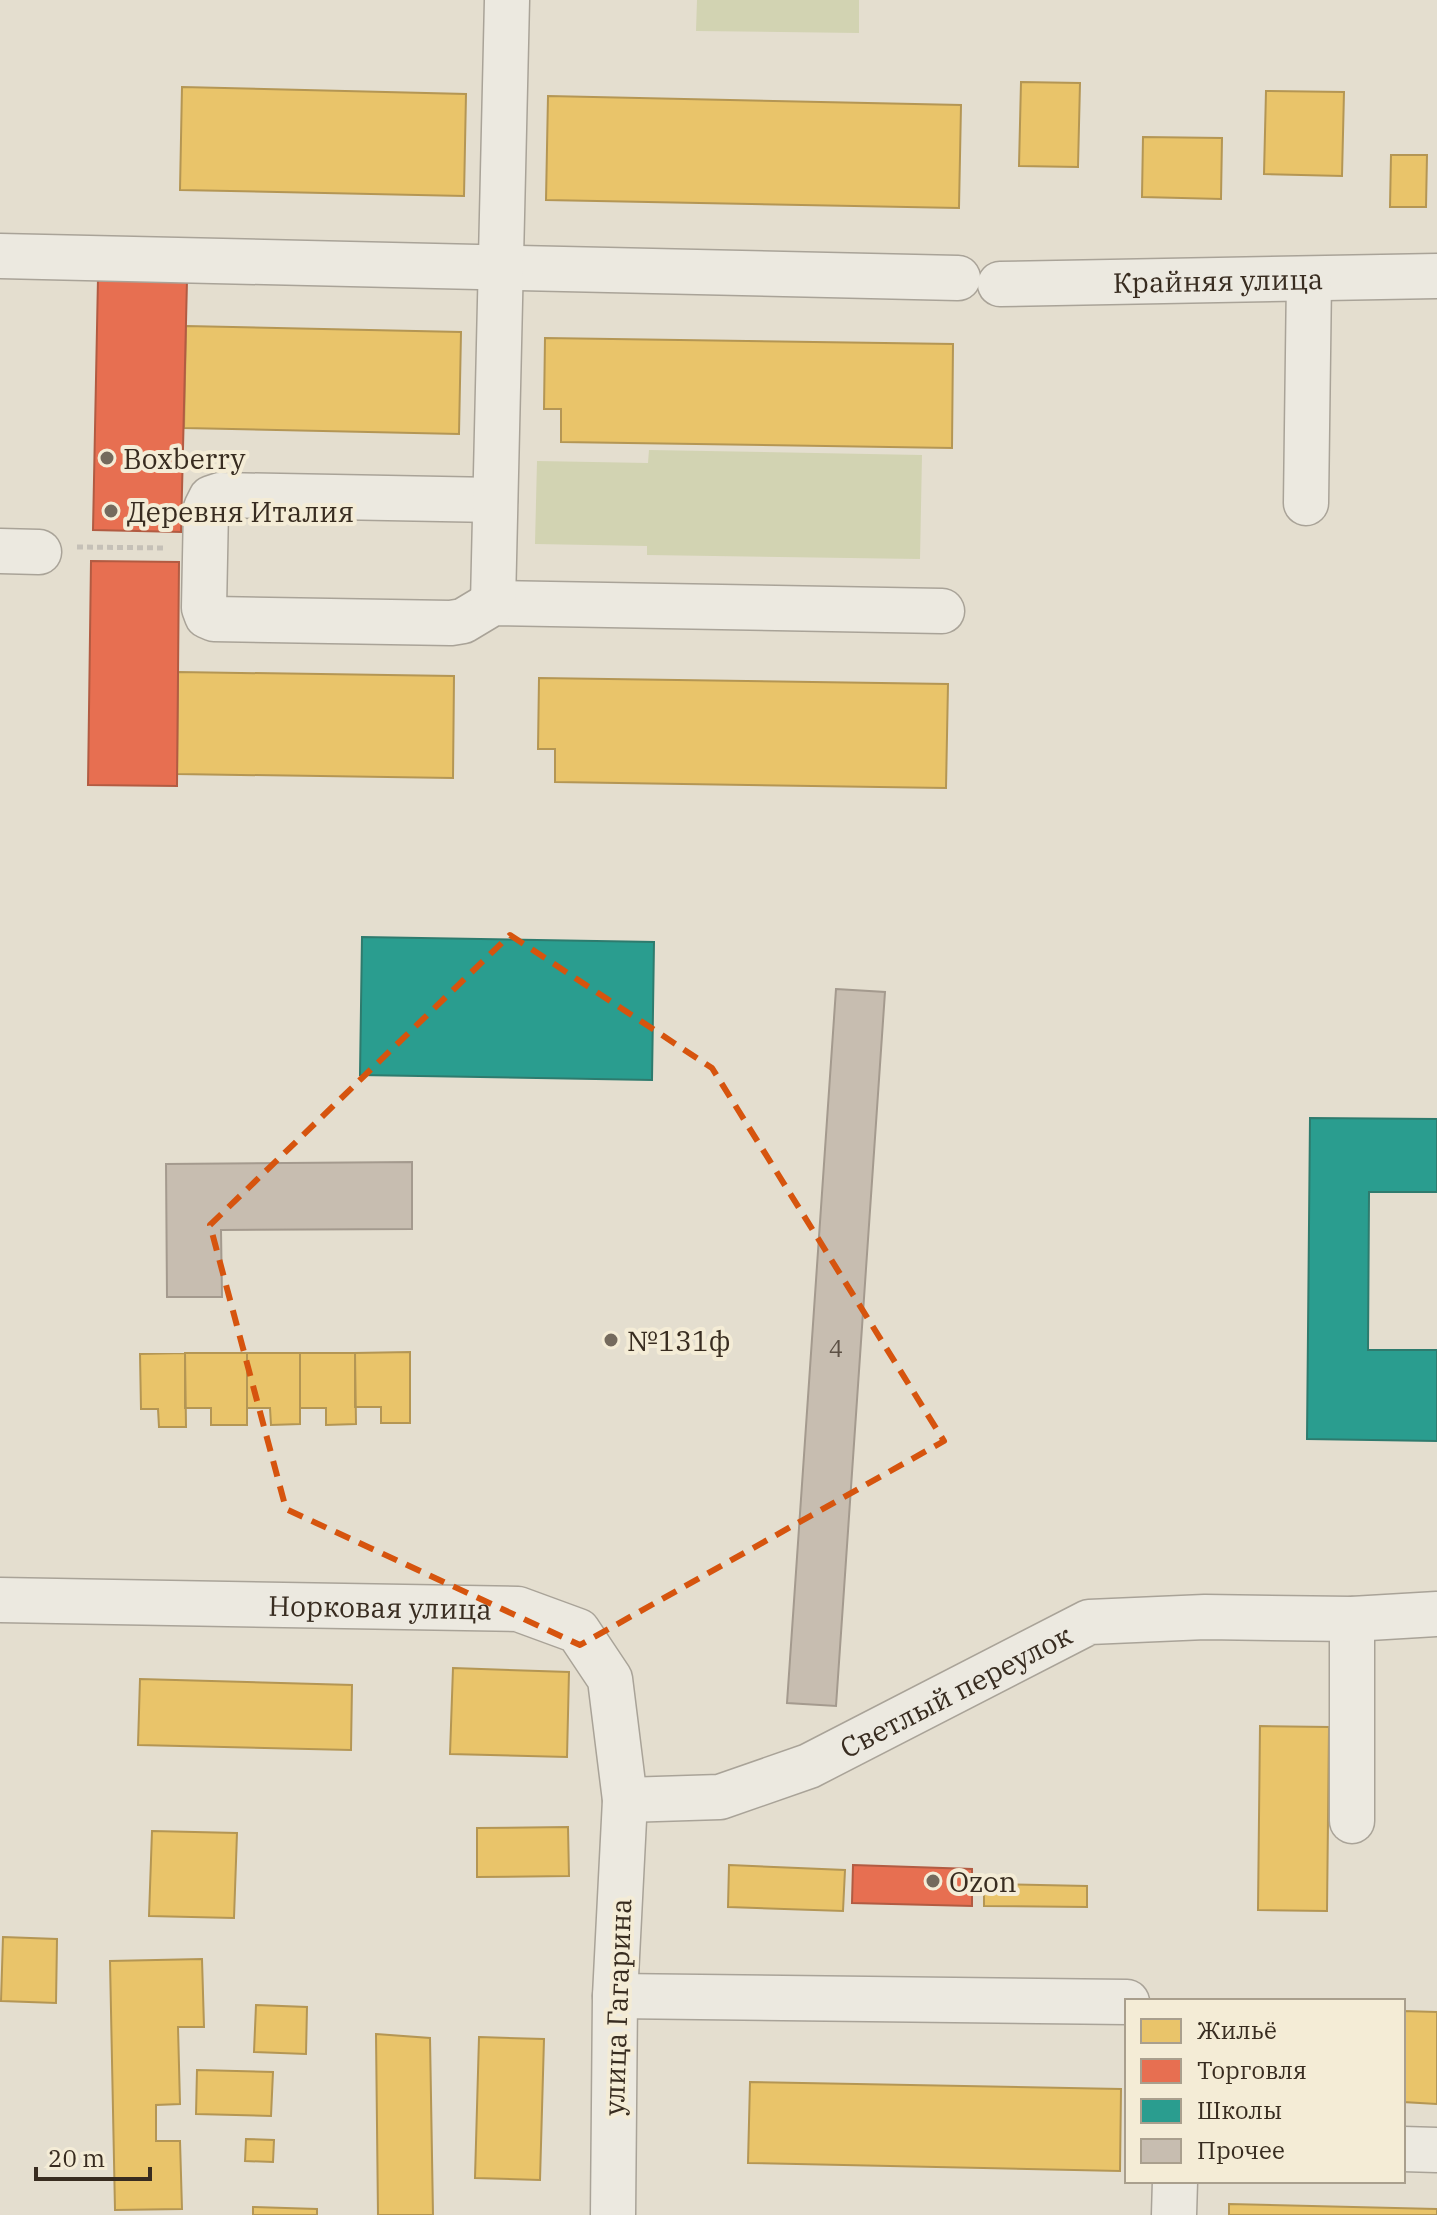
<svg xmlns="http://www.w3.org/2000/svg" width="1437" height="2215" font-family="'IBM Plex Serif',serif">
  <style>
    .green { fill: #d2d3b2 }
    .homes { fill: #e9c46a; stroke: #b49654; stroke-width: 2 }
    .shops { fill: #e76f51; stroke: #b25b42; stroke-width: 2 }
    .schools { fill: #2a9d8f; stroke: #2e7b6e; stroke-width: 2 }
    .building { fill: #c7bdb0; stroke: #a49a8e; stroke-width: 2 }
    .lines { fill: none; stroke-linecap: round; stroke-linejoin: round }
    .minor-casing { stroke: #a9a398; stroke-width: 47 }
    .path { stroke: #c5c0b7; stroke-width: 5; stroke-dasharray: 6 4; stroke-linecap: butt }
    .minor { stroke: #ece9e0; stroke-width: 44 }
    .marked { fill: none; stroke: #d6540e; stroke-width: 6; stroke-dasharray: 16 10; stroke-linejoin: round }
    .poi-dot { fill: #746a5d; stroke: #f4ecd6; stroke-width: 3 }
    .labels { text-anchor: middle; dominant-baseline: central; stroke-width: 8; stroke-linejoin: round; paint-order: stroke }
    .number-label { font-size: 24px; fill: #5c5044 }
    .street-label { font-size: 28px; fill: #382c20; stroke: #f4ecd6 }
    .poi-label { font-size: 28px; fill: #382c20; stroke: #f4ecd6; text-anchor: start }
  </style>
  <rect width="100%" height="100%" fill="#e4decf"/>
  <path class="green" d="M697,0H859V33L696,31Z
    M649,450L922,455L920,559L647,555V546L535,544L537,461L648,463Z"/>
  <path class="homes" d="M1021,82L1080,83L1078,167L1019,166Z
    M182,87L466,94L464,196L180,190Z
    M1266,91L1344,92L1342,176L1264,174Z
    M548,96L961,105L959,208L546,200Z
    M1143,137L1222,138L1221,199L1142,197Z
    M1391,155H1427L1426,207H1390Z
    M186,326L461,332L459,434L184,428Z
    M545,338L953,344L952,448L561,442V409H544Z
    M178,672L454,676L453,778L177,774Z
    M539,678L948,684L946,788L555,782V749H538Z
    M410,1352V1423H381V1407H355V1353Z
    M185,1353L186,1427H159L158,1409H141L140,1354Z
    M185,1353H247V1425H211V1408H185Z
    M247,1353H300V1424L271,1425L270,1408H247Z
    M300,1353H355L356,1424L326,1425V1408H300Z
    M453,1668L569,1672L567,1757L450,1754Z
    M140,1679L352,1685L351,1750L138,1745Z
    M1260,1726L1329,1727L1327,1911L1258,1910Z
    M568,1827L569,1876L477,1877V1828Z
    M152,1831L237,1833L234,1918L149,1916Z
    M729,1865L845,1870L843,1911L728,1907Z
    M984,1884L1087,1886V1907L984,1906Z
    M3,1937L57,1939L56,2003L1,2001Z
    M202,1959L204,2027H178L180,2104L156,2105V2141H180L182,2209L115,2210L110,1961Z
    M256,2005L307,2007L306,2054L254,2052Z
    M1403,2011L1437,2012V2104L1403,2102Z
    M376,2034L430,2038L433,2215H378Z
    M479,2037L544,2039L540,2180L475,2178Z
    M197,2070L273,2072L271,2116L196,2114Z
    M750,2082L1121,2089L1120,2171L748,2163Z
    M246,2139L274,2140L273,2162L245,2161Z
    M1229,2204L1437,2209V2215H1229Z
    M253,2207L317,2209V2215H253Z"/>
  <path class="shops" d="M98,278L187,280L181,532L93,530Z
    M91,561L179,562L177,786L88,785Z
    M853,1865L972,1869V1906L852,1903Z"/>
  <path class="schools" d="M362,937L654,942L652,1080L360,1075Z
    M1310,1118L1437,1119V1192H1369L1368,1350H1437V1441L1307,1439Z"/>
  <path class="building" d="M836,989L885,992L836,1706L787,1703Z
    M412,1162V1229L221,1230L222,1297H167L166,1164Z"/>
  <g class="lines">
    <g class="minor-casing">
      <g id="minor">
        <path d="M0,256L958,278"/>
        <path id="s1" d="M1000,284L1437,276"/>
        <path d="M495,500L220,495L211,498L206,508L204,608L207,616L214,619L451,623L463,621L493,603L942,611"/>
        <path d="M1306,503L1309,279"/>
        <path d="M0,551L39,552"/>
        <path d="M493,603L507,0"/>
        <path id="s2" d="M0,1600L518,1609L578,1631L610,1679L625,1800L615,1996L613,2215"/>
        <path d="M1352,1619V1821"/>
        <path id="s3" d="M625,1800L720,1797L809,1766L1089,1622L1205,1617L1352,1619L1437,1614"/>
        <path d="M615,1996L1127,2002"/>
        <path d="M1403,2149L1437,2150"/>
        <path d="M1174,2215L1175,2181"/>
      </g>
    </g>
    <path class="path" d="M77,547L167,548"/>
    <use href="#minor" class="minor"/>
  </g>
  <path class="marked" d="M510,935L712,1068L944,1441L580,1645L286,1509L210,1225Z"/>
  <g class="poi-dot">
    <circle cx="107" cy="458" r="8"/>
    <circle cx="111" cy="511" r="8"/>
    <circle cx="611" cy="1340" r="8"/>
    <circle cx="933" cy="1881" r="8"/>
  </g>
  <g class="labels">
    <g class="number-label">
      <text x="836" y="1348">4</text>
    </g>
    <g class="street-label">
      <text stroke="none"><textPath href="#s1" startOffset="218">Крайняя улица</textPath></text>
      <text stroke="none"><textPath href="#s2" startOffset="380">Норковая улица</textPath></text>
      <text stroke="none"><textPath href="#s3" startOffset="354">Светлый переулок</textPath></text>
      <text transform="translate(617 2007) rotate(-88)">улица Гагарина</text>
    </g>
    <g class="poi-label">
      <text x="123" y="458">Boxberry</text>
      <text x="127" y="511">Деревня Италия</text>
      <text x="627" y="1340">№131ф</text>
      <text x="949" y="1881">Ozon</text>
    </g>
  </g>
  <rect x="1125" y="1999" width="280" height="184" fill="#f4ecd6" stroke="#a99f8d" stroke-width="2"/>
  <rect x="1141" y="2019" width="40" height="24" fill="#e9c46a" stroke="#a99f8d" stroke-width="2"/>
  <text x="1197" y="2039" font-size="24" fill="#382c20">Жильё</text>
  <rect x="1141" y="2059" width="40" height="24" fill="#e76f51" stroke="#a99f8d" stroke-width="2"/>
  <text x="1197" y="2079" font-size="24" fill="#382c20">Торговля</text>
  <rect x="1141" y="2099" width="40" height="24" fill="#2a9d8f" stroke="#a99f8d" stroke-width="2"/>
  <text x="1197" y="2119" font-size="24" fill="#382c20">Школы</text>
  <rect x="1141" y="2139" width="40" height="24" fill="#c7bdb0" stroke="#a99f8d" stroke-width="2"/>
  <text x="1197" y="2159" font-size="24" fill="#382c20">Прочее</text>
  <path d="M36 2167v12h114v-12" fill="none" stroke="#382c20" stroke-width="4"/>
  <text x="48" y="2167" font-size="24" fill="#382c20" stroke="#f4ecd6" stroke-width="6" paint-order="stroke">20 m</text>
</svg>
